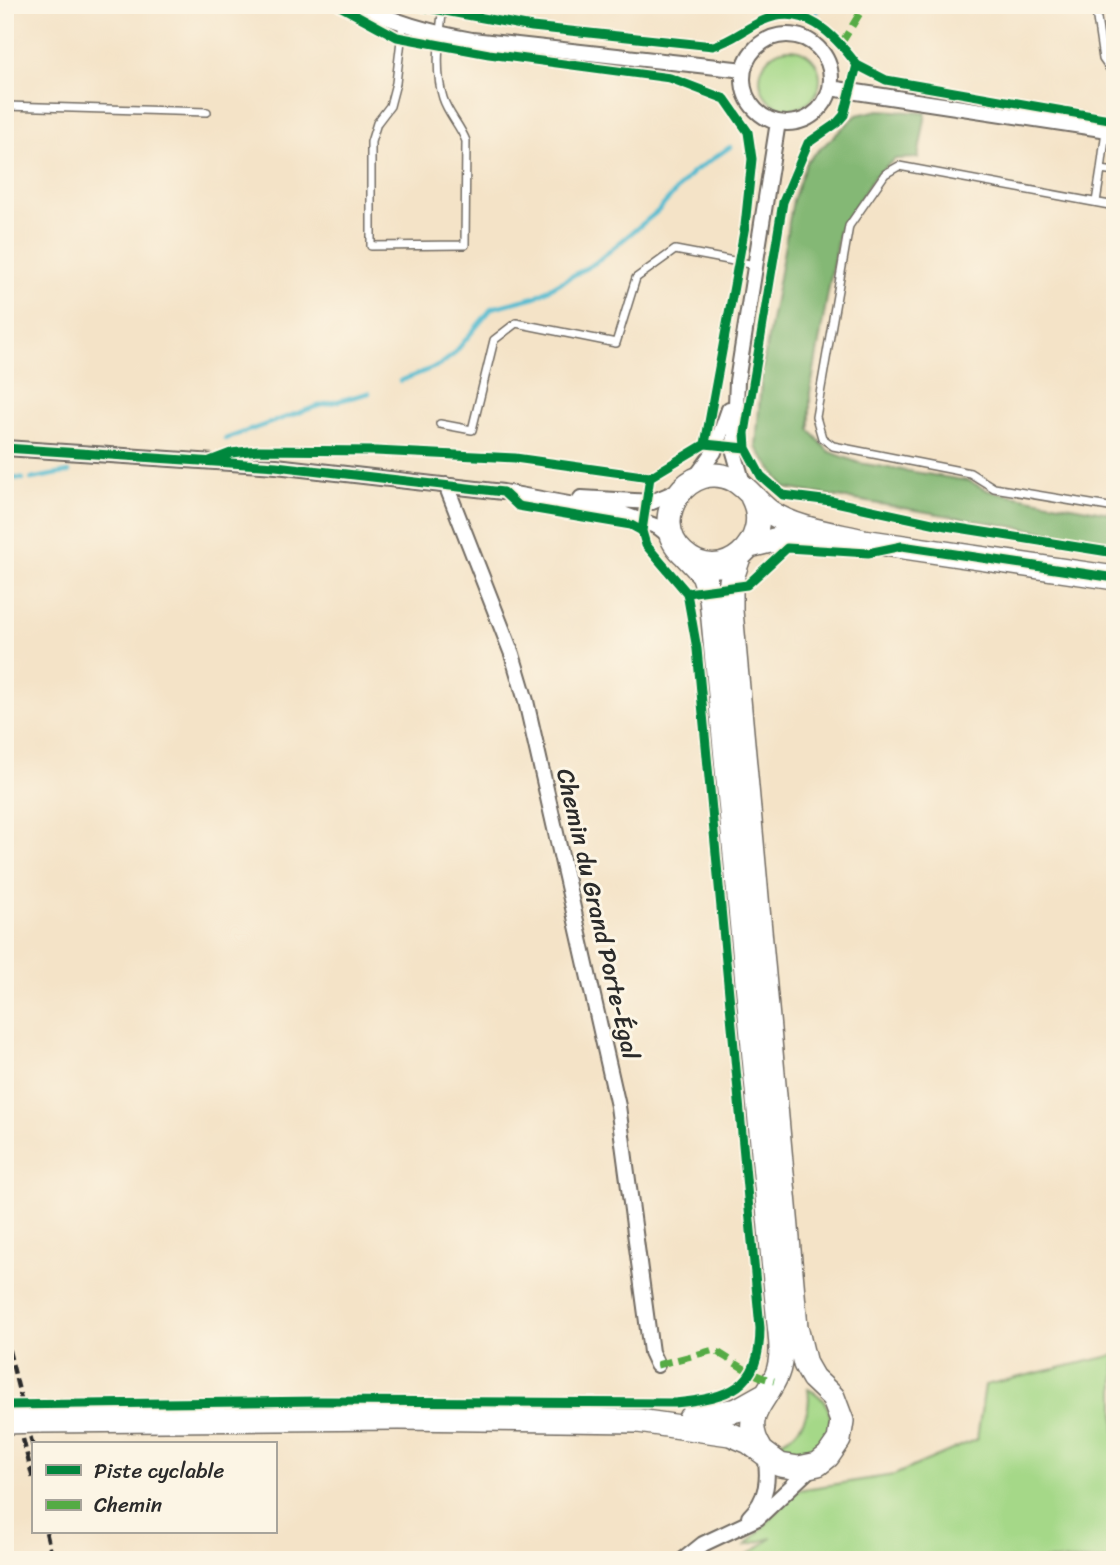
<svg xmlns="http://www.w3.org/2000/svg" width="1120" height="1565" font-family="Sriracha,sans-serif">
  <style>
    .green { fill: #a5d888; stroke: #68825a; stroke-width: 2 }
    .forest { fill: #84b874; stroke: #587250; stroke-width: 2 }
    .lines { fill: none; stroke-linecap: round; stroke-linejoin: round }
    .stream { stroke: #52bbd0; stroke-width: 4.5 }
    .lane-casing { stroke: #716b62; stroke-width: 10 }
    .street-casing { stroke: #716b62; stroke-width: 18 }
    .primary-casing { stroke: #716b62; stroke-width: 26 }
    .lane { stroke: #fff; stroke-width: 7 }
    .street { stroke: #fff; stroke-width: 14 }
    .primary { stroke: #fff; stroke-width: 23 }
    .rail { stroke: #2b2b2b; stroke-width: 4.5; stroke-dasharray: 10 5; stroke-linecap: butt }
    .primary-bridge-casing { stroke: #716b62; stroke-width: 26; stroke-linecap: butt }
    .primary-bridge { stroke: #fff; stroke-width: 23 }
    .quiet { stroke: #54ab44; stroke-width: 7; stroke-dasharray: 14 7; stroke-linecap: butt }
    .cycleway-casing { stroke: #fcf5e5; stroke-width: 13 }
    .cycleway { stroke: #00873e; stroke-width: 9 }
    .labels { text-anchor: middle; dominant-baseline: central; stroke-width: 6; stroke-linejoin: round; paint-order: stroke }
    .street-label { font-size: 24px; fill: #2b2b2b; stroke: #fcf5e5 }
  </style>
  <rect width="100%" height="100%" fill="#fcf5e5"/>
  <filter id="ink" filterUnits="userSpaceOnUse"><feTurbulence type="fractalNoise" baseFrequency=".0143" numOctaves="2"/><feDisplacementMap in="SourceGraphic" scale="14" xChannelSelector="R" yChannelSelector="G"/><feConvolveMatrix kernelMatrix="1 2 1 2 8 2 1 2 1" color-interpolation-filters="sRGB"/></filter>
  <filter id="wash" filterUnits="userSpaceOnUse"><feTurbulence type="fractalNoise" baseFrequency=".00686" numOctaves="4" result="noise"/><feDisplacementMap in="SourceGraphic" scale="28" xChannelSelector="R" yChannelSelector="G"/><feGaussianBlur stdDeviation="1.57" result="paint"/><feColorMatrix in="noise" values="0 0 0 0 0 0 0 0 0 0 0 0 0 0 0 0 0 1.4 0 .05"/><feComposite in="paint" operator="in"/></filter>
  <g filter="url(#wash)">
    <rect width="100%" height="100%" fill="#f4e3c7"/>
    <path class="green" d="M760 79a30 30 0 1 1 60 0a30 30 0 1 1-60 0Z
      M1115,1355V1560H740L772,1538L746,1545L798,1490L894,1475L977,1439L985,1385Z
      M808,1389C851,1408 827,1471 787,1457C781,1455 774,1448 769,1445C795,1441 813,1416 808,1389Z"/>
    <path class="forest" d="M879,110L926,113L918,158L895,159L874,177L839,231L810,393V430L828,451L859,463L969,481L989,491L1115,514V544L785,488L756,447L762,371L793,200L807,161L857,115Z"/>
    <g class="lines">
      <path class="stream" d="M816,14L817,5
        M400,381L440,365L453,355L492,308L535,297L595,263L658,211L693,172L730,147
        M225,439L315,407L369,393
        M5,477L23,479
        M31,479L69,472"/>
    </g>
  </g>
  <g filter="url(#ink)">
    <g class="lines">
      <g class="lane-casing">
        <path id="lane" d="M1095,5L1103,59L1115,76
          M403,23L396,83L390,106L377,123L371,142V246L465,245L466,141C460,125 448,114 443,98C434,69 440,34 443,5
          M6,106L207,112
          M1106,130L1101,170L1115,172
          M1096,202L1101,170
          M1115,206L899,166L885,174L849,226L816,417L822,438L833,446L970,473L994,488L1115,508
          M440,424L472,430L494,340L516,323L616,343L636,278L675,250L755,265"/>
      </g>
      <g class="street-casing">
        <path id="street" d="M360,5C395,23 433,33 472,40L744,70
          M743 79a44 44 0 1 1 88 0a44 44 0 1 1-88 0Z
          M830,88L1115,131
          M5,448L276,466L503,492L623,514L658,527L672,538
          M695,478L714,452L729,409
          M446,485L512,654L526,701L618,1106L651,1352L657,1365
          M744,487L734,452L737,381L778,122
          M581,498L652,502L680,490
          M749,1517C768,1499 769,1478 765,1454
          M683,1560L703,1544L758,1518L811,1468"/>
      </g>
      <g class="primary-casing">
        <path id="primary" d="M752,497C775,540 722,589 683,553C646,519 689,457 734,480C748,488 757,503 770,512C795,529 834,534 863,541
          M750,546L782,538L863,541L1115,578
          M686,556L703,574L711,598L779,1324C781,1341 783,1358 777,1374C766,1403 739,1415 761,1450
          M690,1418L737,1410L762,1396
          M39,1421L399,1418L638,1421L730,1434L749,1442L780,1465L799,1468L818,1464L828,1456L839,1440L842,1421L833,1397L813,1378L805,1364L796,1327L731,611V581L739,557"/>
      </g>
      <use href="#lane" class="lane"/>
      <use href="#street" class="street"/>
      <use href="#primary" class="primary"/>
      <path class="rail" d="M5,1335L33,1447
        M23,1439L33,1479
        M46,1532L53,1560"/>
      <g class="primary-bridge-casing">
        <path id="primary-bridge" d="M5,1422L39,1421"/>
      </g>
      <use href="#primary-bridge" class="primary-bridge"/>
      <path class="quiet" d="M841,44L865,5
        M657,1365L714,1350C735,1362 749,1375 774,1381"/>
      <g class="cycleway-casing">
        <path id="cycleway" d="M338,5L397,37L489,54L670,78L725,99L748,132L752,159L745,226L705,444
          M412,5L532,27L713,46C732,41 744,29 762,21C804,2 834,34 857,65L844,115L837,123L808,143L783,202L745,433L746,448
          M857,65L886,80L1115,120
          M5,448L276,466L503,492L518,506L631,525L642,531
          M210,461L231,453L258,450L376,451L515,458L650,477L705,444L746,448L761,476L783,495L831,501L946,526L1115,553
          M650,477L642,531L646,545L687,593L747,585L787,548L868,553L902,546L1115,578
          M5,1405L317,1401L675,1403C730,1397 760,1389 760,1328L697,649L687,593"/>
      </g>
      <use href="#cycleway" class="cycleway"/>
    </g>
  </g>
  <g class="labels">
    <g class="street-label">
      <text transform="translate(598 914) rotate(77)">Chemin du Grand Porte-Égal</text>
    </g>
  </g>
  <rect width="1120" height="1565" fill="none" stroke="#fcf5e5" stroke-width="28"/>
  <rect x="32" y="1442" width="245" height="91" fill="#fcf5e5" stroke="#a8a49b" stroke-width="2"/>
  <rect x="46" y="1465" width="35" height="10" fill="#00873e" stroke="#a8a49b" stroke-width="2"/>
  <text x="94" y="1478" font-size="21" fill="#2b2b2b">Piste cyclable</text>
  <rect x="46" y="1500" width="35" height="10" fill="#54ab44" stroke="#a8a49b" stroke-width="2"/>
  <text x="94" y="1512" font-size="21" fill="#2b2b2b">Chemin</text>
</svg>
